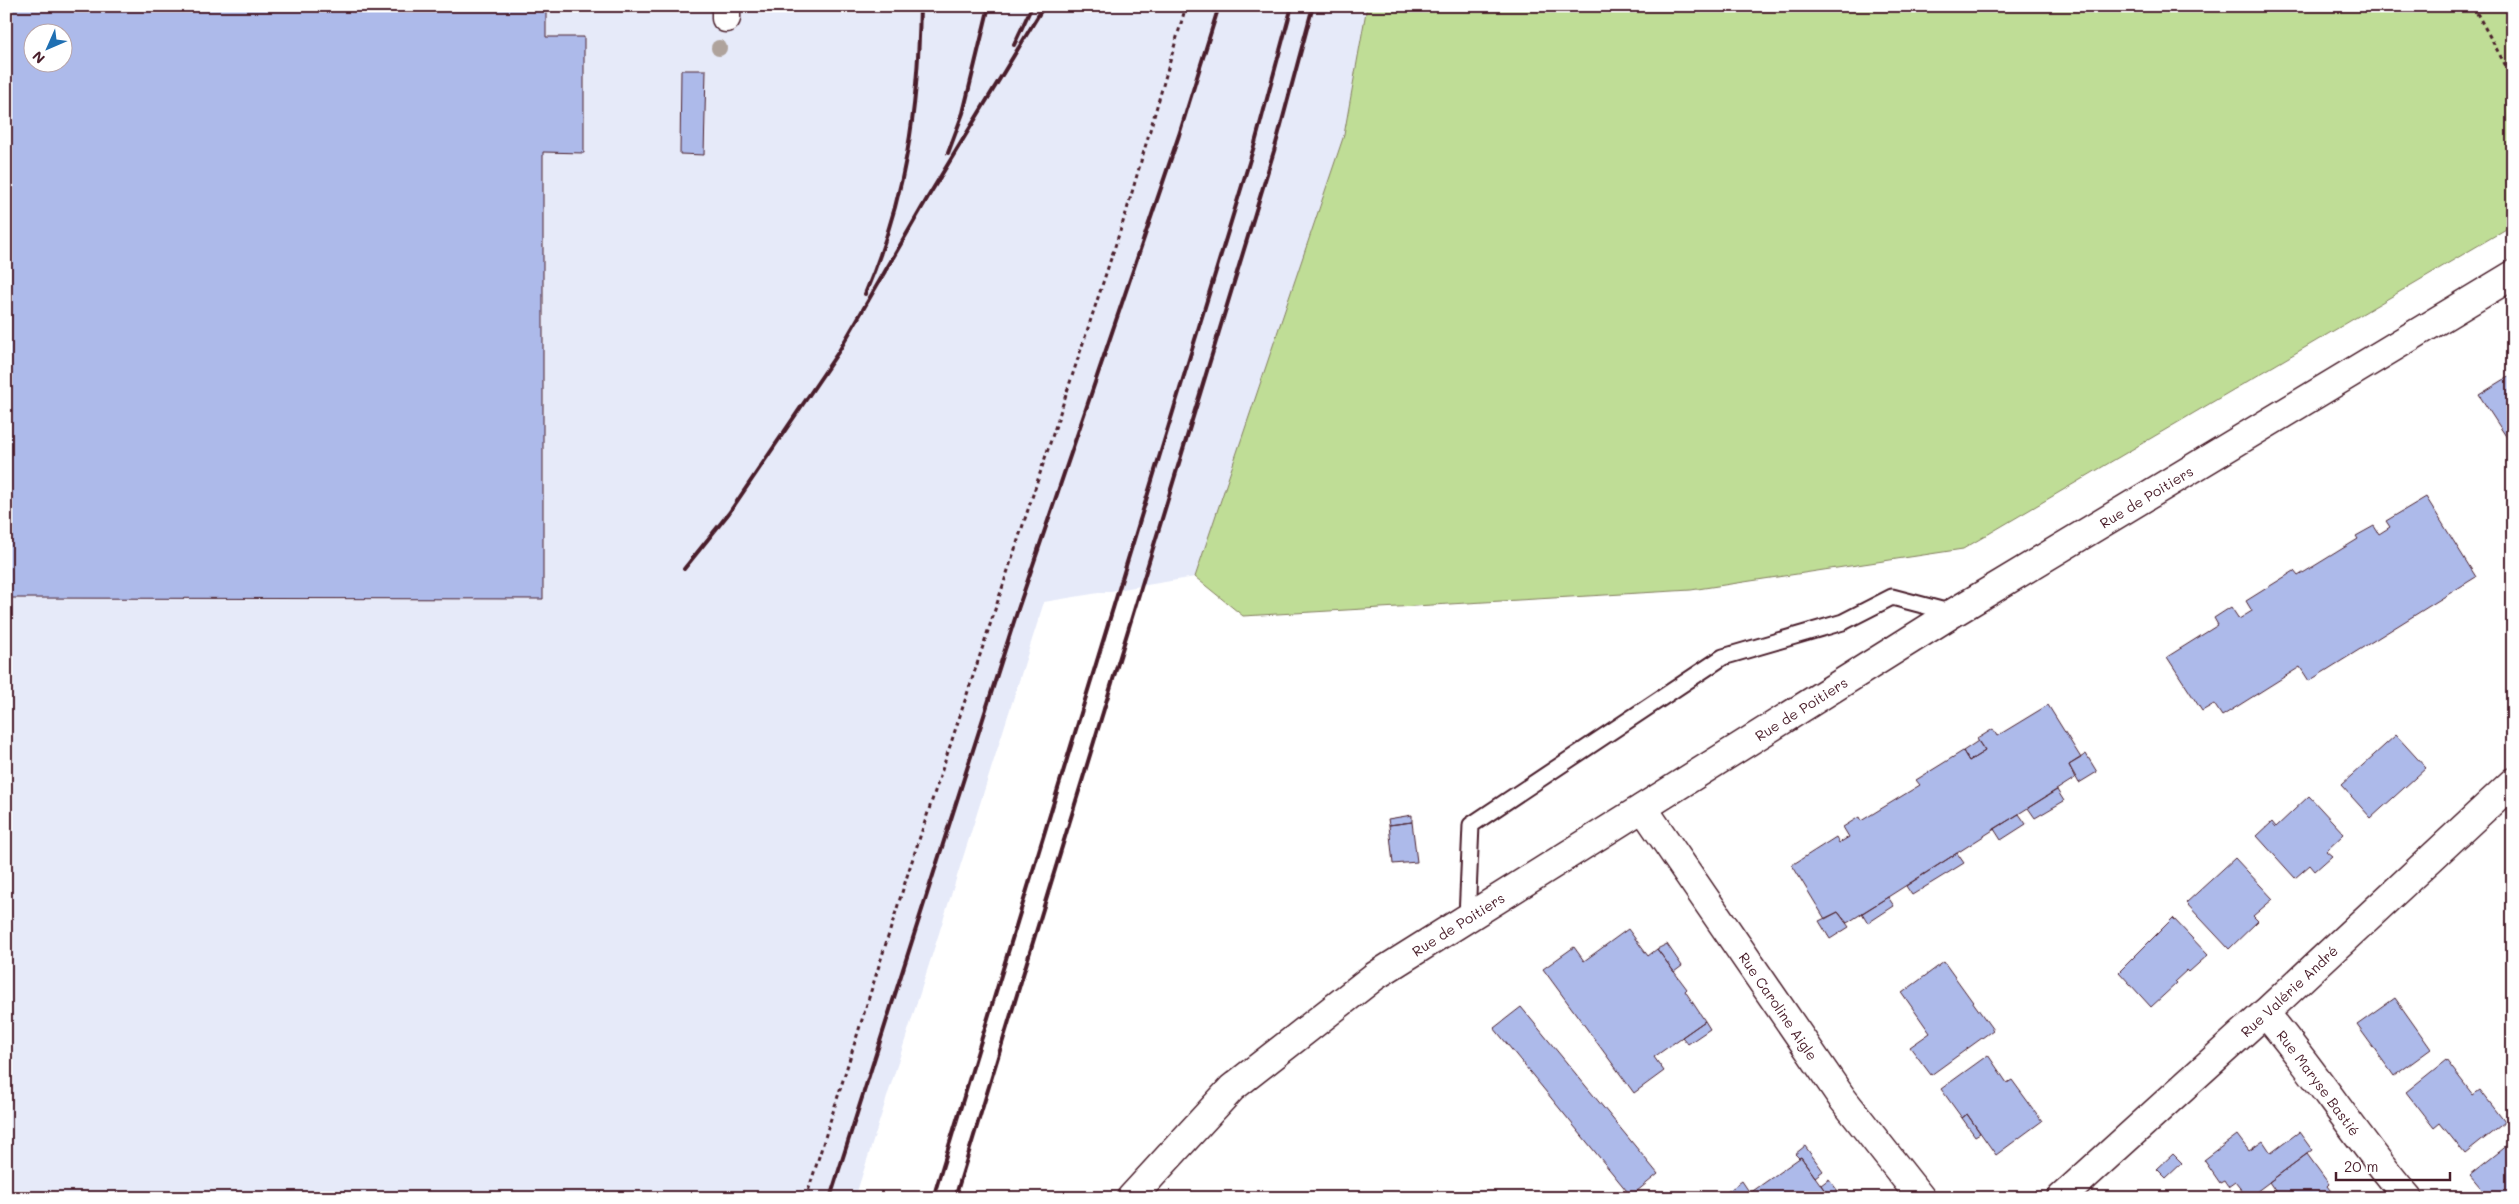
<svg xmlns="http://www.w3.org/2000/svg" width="2519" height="1204" font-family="Mali,sans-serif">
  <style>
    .built { fill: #e6eaf9; fill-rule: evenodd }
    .green { fill: #bfdd96; stroke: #847e60 }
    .building { fill: #adbaea; stroke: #4a1f2b; fill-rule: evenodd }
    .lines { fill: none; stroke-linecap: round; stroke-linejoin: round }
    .service-casing { stroke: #4a1f2b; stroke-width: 19 }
    .minor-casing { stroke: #4a1f2b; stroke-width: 31 }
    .tertiary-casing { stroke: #4a1f2b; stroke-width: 31 }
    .path { stroke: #4a1f2b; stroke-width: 3; stroke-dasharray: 4 4; stroke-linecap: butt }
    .service { stroke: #fff; stroke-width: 15 }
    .minor { stroke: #fff; stroke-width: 28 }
    .tertiary { stroke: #fff; stroke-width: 28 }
    .rail { stroke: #4a1f2b; stroke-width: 4 }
    .tree { fill: #afa39c }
    .labels { text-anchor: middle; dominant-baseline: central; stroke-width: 5; stroke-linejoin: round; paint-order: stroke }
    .street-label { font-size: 14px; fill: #4a1f2b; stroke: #fff }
  </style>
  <rect width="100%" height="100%" fill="#fff"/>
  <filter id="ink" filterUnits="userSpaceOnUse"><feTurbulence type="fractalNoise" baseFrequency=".02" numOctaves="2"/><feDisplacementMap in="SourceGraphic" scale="10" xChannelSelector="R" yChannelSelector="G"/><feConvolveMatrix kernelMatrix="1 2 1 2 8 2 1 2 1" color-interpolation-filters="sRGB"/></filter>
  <g filter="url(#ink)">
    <path class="built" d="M6,6H1367L1344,135L1195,577L1044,602L855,1198H6ZM32,32H62V62H32Z"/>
    <path class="green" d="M1367,6H2513V225L1963,549L1691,590L1243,616L1195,577L1344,135Z"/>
    <path class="building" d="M6,6H546V37H584V153L543,152V599L6,598ZM32,32H62V62H32Z
      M681,70H706L704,155L680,154Z
      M2513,374V447L2479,395Z
      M2426,497L2476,577L2309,681L2300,667L2222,716L2214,704L2202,711L2167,657L2218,625L2214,618L2231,607L2239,619L2252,611L2246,601L2294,571L2298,576L2358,539L2356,536L2374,526L2379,534L2390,527L2386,521Z
      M2048,705L2081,758L2069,765L2075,778L1847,923L1838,912L1825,919L1792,865L1836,837L1839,843L1849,837L1843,827L1859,817L1861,821L1920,785L1916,780L1963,751L1969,761L1985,751L1977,739L1993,729L1997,736Z
      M2396,735L2426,768L2371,818L2341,785Z
      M1978,741L1985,751L1969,761L1963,751Z
      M2086,754L2097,772L2079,783L2069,765Z
      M2057,790L2064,801L2035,818L2028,808Z
      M2309,796L2344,834L2326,851L2332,856L2315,871L2310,865L2295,878L2257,836L2272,822L2276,827Z
      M2019,814L2026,824L2001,840L1994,829Z
      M1412,815V822L1389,825L1388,819Z
      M1412,822L1417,862L1393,864L1389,825Z
      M1957,853L1964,863L1912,895L1906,886Z
      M2235,858L2273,899L2253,916L2258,921L2229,949L2186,903Z
      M1888,897L1894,906L1868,923L1862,913Z
      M1838,912L1849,927L1830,939L1819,921Z
      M2173,918L2208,955L2189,972L2187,970L2174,982L2176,984L2151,1007L2119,972Z
      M1628,929L1648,956L1657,949L1687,989L1685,991L1705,1021L1654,1057L1664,1071L1634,1093L1543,969L1574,947L1584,961Z
      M1667,944L1682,966L1674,972L1657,949Z
      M1944,962L1993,1030L1931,1075L1910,1047L1930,1033L1902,993Z
      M2395,998L2431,1049L2394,1076L2357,1025Z
      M1521,1007L1658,1174L1631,1196L1494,1028Z
      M1705,1021L1710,1029L1688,1044L1682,1037Z
      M1988,1055L2007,1083L2012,1080L2042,1121L1996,1155L1967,1114L1962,1118L1941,1089Z
      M2446,1060L2473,1095L2480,1090L2505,1122L2465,1154L2440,1123L2434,1128L2406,1092Z
      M1967,1114L1980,1133L1975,1136L1962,1118Z
      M2299,1132L2312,1150L2248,1198L2235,1182L2228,1187L2224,1181L2220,1183L2204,1160L2237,1135L2249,1151L2263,1141L2271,1153Z
      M2513,1141V1198H2492L2490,1194L2486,1198V1194L2470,1175Z
      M1805,1146L1823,1171L1815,1177L1801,1157L1799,1158L1795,1154Z
      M2173,1154L2182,1163L2166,1178L2157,1169Z
      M2307,1154L2329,1184L2327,1186L2334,1195L2337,1194L2340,1198H2280L2269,1182Z
      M1801,1157L1830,1198H1719L1742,1181L1750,1193Z
      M1829,1179L1843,1198H1830L1821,1185Z"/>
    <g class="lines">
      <g class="service-casing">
        <path id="service" d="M1467,918L1471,825L1723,657L1843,622L1892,597L1953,613"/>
      </g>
      <g class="minor-casing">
        <g id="minor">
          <path d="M726,18V6"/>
          <path id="s1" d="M1643,808L1842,1098L1921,1198"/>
          <path id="s2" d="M2265,1013C2316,1073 2357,1139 2408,1198"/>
          <path id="s3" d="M2061,1198L2265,1013L2513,782"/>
        </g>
      </g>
      <g class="tertiary-casing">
        <g id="tertiary">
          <path id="s4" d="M1131,1198L1232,1088L1375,976L1953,613L2513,275"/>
        </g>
      </g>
      <path class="path" d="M2473,6L2513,79
        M806,1198L909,870L1126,213L1186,6"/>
      <use href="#service" class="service"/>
      <use href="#minor" class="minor"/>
      <use href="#tertiary" class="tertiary"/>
      <path class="rail" d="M1014,45L1032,6
        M948,153L963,113L989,6
        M865,294C906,197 918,111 920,6
        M684,569L729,513L839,351L928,197L1044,6
        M830,1198L1018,609L1179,135L1219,6
        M933,1198L1255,143L1292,6
        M955,1198L1274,151L1313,6"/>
    </g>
    <circle class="tree" cx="719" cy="48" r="8"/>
  </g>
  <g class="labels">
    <g class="street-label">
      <text stroke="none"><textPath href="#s4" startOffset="1239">Rue de Poitiers</textPath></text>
      <text stroke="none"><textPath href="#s4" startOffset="834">Rue de Poitiers</textPath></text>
      <text stroke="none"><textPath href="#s4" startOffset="429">Rue de Poitiers</textPath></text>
      <text stroke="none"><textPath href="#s3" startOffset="308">Rue Valérie André</textPath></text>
      <text stroke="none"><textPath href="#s1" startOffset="240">Rue Caroline Aigle</textPath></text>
      <text stroke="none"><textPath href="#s2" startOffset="88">Rue Maryse Bastié</textPath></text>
    </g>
  </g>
  <rect width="2519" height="1204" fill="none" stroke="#fff" stroke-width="25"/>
  <rect x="12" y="12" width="2494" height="1179" fill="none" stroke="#4a1f2b" stroke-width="2" filter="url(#ink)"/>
  <g transform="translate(48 48) rotate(225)"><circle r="24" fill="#ffffff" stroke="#b7a5aa"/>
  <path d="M0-4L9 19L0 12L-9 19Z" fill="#1f6fb2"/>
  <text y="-8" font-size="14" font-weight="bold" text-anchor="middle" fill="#4a1f2b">N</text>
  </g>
  <path d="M2336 1172v8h114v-8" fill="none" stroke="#4a1f2b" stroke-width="2.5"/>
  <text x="2344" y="1172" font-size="15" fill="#4a1f2b" stroke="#ffffff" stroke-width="4" paint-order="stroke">20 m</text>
</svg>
